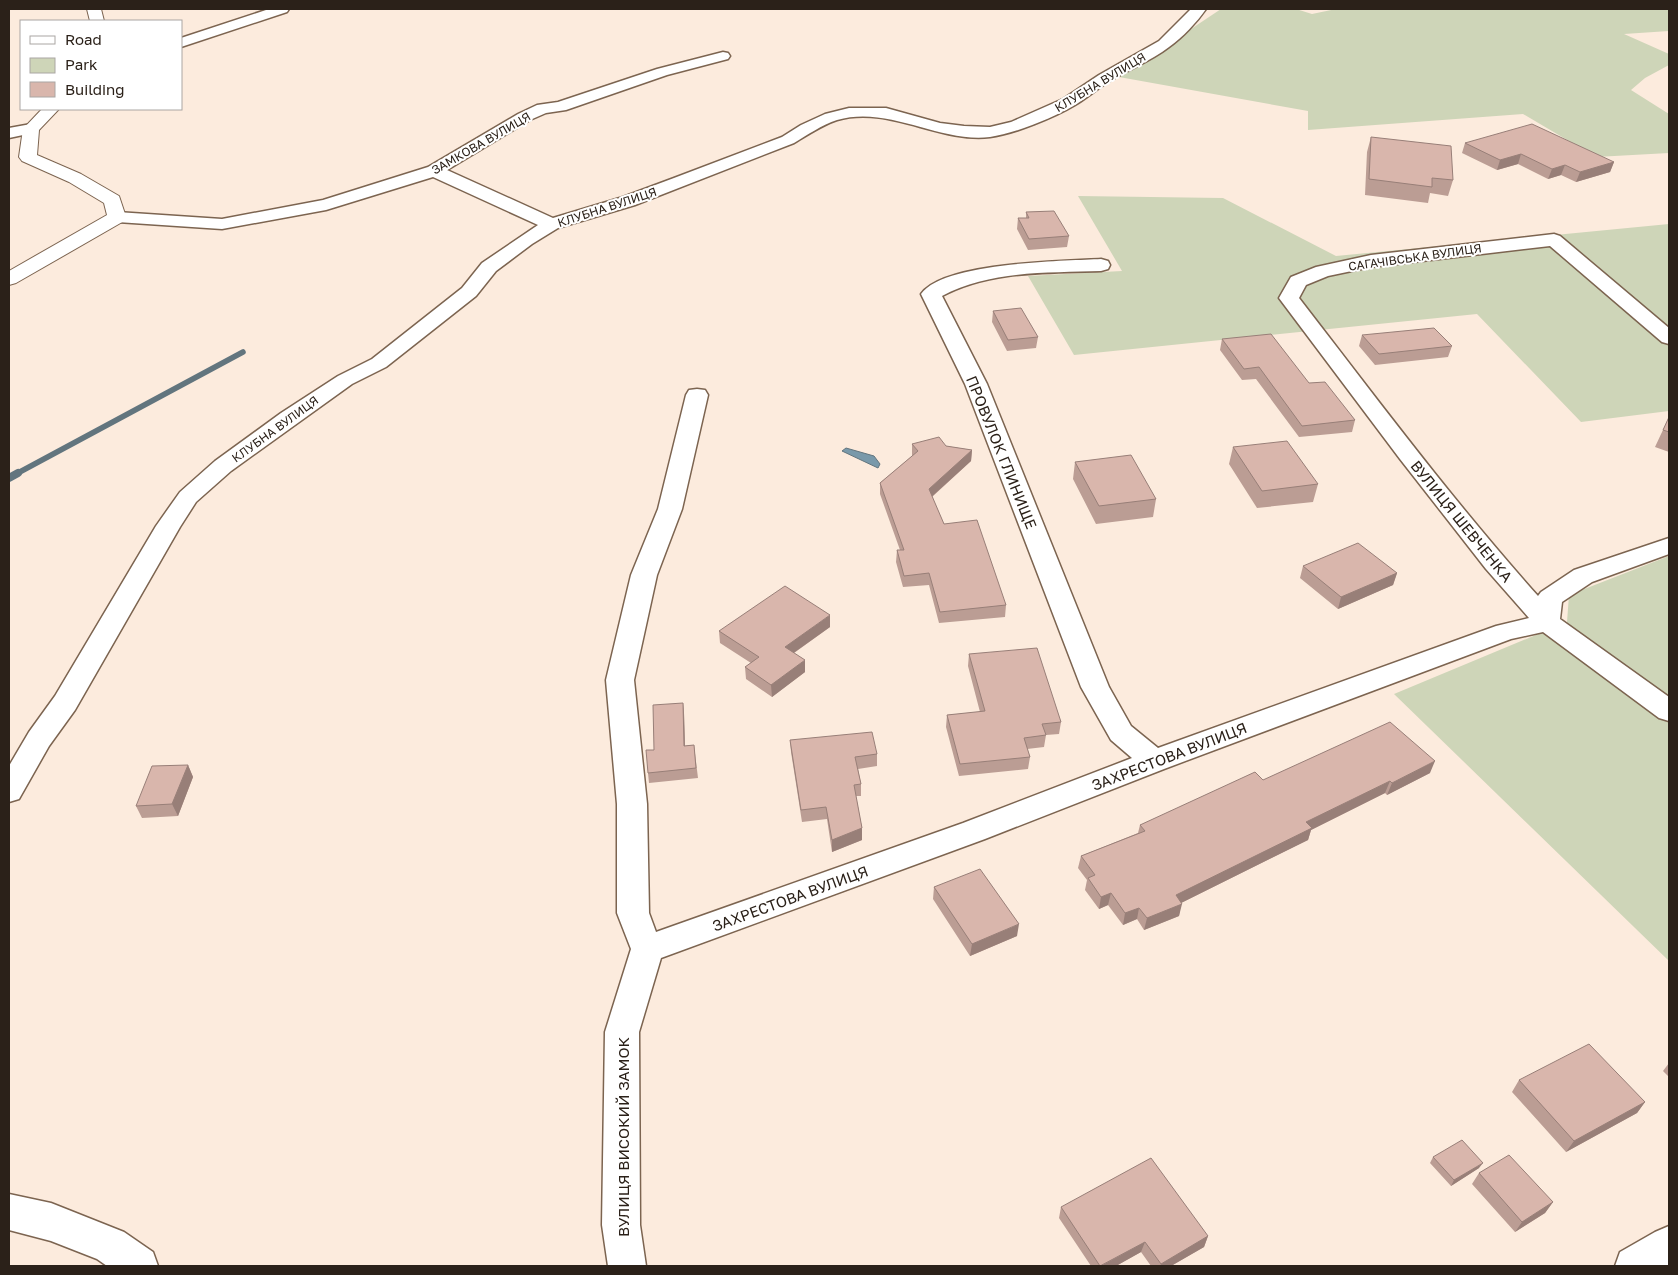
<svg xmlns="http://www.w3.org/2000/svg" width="1678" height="1275" font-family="'Golos Text',sans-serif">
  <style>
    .green { fill: #ced5b8 }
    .water { fill: #7999aa; stroke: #62757e }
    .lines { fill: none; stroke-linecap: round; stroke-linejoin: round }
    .stream-far1 { stroke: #62757e; stroke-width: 5.5 }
    .stream { stroke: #62757e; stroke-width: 8 }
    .minor-casing { stroke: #7c6450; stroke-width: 3 }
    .tertiary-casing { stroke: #7c6450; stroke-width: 2 }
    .minor { fill: #fff; fill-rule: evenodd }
    .tertiary { fill: #fff; fill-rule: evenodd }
    .wall { fill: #bb9d94 }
    .shaded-wall { fill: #987f78 }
    .building { fill: #d9b6ac; stroke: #987f78 }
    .labels { text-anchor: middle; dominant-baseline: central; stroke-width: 4; stroke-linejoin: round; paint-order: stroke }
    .far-street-label { font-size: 12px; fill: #2b2119; stroke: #fff }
    .street-label { font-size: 15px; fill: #2b2119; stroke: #fff }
  </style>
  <rect width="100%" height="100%" fill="#fcebdd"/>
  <path class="green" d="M1221,9H1296L1312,14L1336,9H1669V31L1624,34L1669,54V65L1645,78L1631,90L1669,114V153L1596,157L1523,114L1308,130V111L1119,77Z
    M1078,196L1223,198L1336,256L1669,224V411L1581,422L1477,314L1074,355L1028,276L1122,271Z
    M1669,556V961L1394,694L1567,622L1569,595Z"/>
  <path class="water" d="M846,448L874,456L880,464L878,468L842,451Z"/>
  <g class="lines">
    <path class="stream-far1" d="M16,474L243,352"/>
    <path class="stream" d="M9,478L18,473"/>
    <g class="minor-casing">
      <path id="minor" d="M269,9H289L287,12L181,47V38Z
        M1191,9H1206C1197,22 1182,38 1169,47C1151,61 1129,69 1110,81C1098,88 1087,98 1075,105C1055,117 1014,134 990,137C938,143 889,105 837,120C822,125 807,135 794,143L635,205L558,228L532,244L496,271L476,296L386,367L352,384L231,471L196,502L180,527L75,710L49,746L19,799L9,802V766L29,732L55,696L156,526L180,492L215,461L281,413L338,376L372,359L462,288L482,263L538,225L433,177L326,210L222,229L117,222L111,221L108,217L111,213L117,212L222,219L323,200L428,167L518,114L537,105L558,102L657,69L723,52L728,53L730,56L728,59L667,75L566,110L546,113L530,120L447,170L553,218L623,197L674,178L782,137L801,125L825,114L849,108H886L940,123L964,126L990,127L1011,122L1063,99L1099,75L1159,41Z
        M31,124L37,126L39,129L37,132L9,138V128Z
        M1554,234L1560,236L1669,328V344L1662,342L1550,246L1371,267L1328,276L1306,285L1299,298C1377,399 1453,501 1538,596L1541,592L1574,570L1669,538V554L1592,582L1562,602L1560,619L1669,697V721L1659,718L1543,632L1511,639L1164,769L985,839L661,958L639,1032L640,1225L646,1266H608L602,1225L605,1032L631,949L617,913V804L606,680L631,575L658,509L686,395L689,390L697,389L705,390L708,395L682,509L657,575L634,680L647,804L649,913L656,932L963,823L1132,758L1111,740L1081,687L965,384L921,294C943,262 1064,261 1101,259L1108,261L1110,265L1108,269L1101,271C1048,273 990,270 942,296L987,384L1109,687L1131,726L1158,748L1496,626L1529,618L1486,569L1400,459L1279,298L1291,277L1316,267L1371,255Z
        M9,1194L51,1203L124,1232L153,1252L158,1266H107L97,1259L51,1241L9,1230Z
        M1669,1226V1266H1615L1620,1252L1655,1232Z"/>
    </g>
    <g class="tertiary-casing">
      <path id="tertiary" d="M87,9H101L104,21H90Z
        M42,109H59L39,130L37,155L81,174L119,196L126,217L124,221L16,283L9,285V271L107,215L104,203L69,182L22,161L19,157L23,129Z"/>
    </g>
    <use href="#minor" class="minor"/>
    <use href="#tertiary" class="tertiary"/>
  </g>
  <path class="wall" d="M1371,137L1453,180L1448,196L1430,193L1428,203L1365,195L1367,152Z
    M1465,143L1614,162L1610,172L1576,182L1561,175L1548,179L1518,164L1497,170L1462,153Z
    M1026,212L1069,236L1067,247L1028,250L1017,229L1018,218H1026Z
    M993,311L1038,337L1036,348L1007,351L992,322Z
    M1362,335L1452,346L1448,357L1375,365L1359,346Z
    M1222,339L1309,383L1355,420L1352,432L1299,437L1256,379L1242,380L1220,350Z
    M1669,417V452L1655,447Z
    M912,444L946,446L972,450L971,461L932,497L944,524L1006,605L1005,617L939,623L929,585L903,587L896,562L897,550H900L880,494V483L912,456Z
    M1233,447L1318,484L1313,502L1257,508L1229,464Z
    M1075,462L1156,499L1153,517L1096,524L1073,479Z
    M1303,566L1397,573L1393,585L1338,609L1300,578Z
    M830,627L794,653L805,672L772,697L746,679L745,667L751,663L720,643L719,631Z
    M969,654L1061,722L1059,734L1046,735L1044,747L1027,749L1030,757L1028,769L959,776L946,727L947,715L980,712L968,666Z
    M683,703L684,713L685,746L694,745L698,778L649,783L648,773L654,750Z
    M790,740L877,754V766L858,769L861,784V796H856L862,828V840L832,852L827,819L802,822L791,752Z
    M188,765L193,777L178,816L142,818L136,806Z
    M1430,773L1387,795L1385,793L1311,830L1308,840L1181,903L1179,916L1144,930L1137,919L1123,925L1108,905L1099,909L1085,890L1087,880L1078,868L1081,856L1138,833L1140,825L1263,780Z
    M934,887L1017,936L970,956L933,899Z
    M1669,1063V1077L1663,1071Z
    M1519,1080L1645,1102L1637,1113L1566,1152L1512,1092Z
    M1433,1157L1479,1168L1451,1186L1430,1163Z
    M1479,1173L1553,1202L1545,1213L1515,1232L1472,1184Z
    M1061,1207L1208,1236L1204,1247L1171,1266H1151L1141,1252L1116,1266H1091L1059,1218Z"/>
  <path class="shaded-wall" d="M1521,154L1518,164L1497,170L1500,160Z
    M1614,162L1610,172L1576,182L1580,172Z
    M1565,165L1561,175L1548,179L1552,169Z
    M972,450L971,461L928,500L929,489Z
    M1397,573L1393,585L1338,609L1341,597Z
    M830,615V627L785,659V647Z
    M805,660V672L772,697L771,685Z
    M683,703L684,713L685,756L684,746Z
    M1435,761L1430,773L1387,795L1392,783Z
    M188,765L193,777L178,816L172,804Z
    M1390,781L1385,793L1311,830L1308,840L1173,907L1176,895L1306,822Z
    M862,828V840L832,852V840Z
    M1111,893L1108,905L1099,909L1101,897Z
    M1182,904L1179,916L1144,930L1147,918Z
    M1139,908L1137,919L1123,925L1125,913Z
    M1019,924L1017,936L970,956L972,944Z
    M1645,1102L1637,1113L1566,1152L1574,1141Z
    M1483,1163L1479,1168L1451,1186L1454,1180Z
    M1553,1202L1545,1213L1515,1232L1522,1222Z
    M1208,1236L1204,1247L1171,1266H1160L1161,1264Z
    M1145,1242L1141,1252L1116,1266H1101Z"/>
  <path class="building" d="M1532,124L1614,162L1580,172L1565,165L1552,169L1521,154L1500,160L1465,143Z
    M1371,137L1451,146L1453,180L1432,178V187L1369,179Z
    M1054,211L1069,236L1029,239L1018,218H1029L1026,212Z
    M1021,308L1038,337L1008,340L993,311Z
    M1434,328L1452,346L1379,354L1362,335Z
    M1271,334L1309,383L1325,382L1355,420L1302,426L1259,367L1244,369L1222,339Z
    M1669,417V432L1663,430Z
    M939,437L946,446L972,450L929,489L944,524L977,520L1006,605L940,612L929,573L904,576L897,550H904L880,483L918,451L912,444Z
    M1287,441L1318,484L1262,491L1233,447Z
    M1131,455L1156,499L1099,506L1075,462Z
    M1358,543L1397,573L1341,597L1303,566Z
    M785,586L830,615L785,647L805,660L771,685L745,667L759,657L719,631Z
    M1037,648L1061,722L1042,724L1046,735L1024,738L1030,757L960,764L947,715L985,711L969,654Z
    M683,703L684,746L694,745L696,768L648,773L646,750H654L653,705Z
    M1390,722L1435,761L1392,783L1390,781L1306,822L1312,828L1176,895L1182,904L1147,918L1139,908L1125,913L1111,893L1101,897L1088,878L1095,875L1081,856L1145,831L1140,825L1255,772L1263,780Z
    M872,732L877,754L855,757L861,784L854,785L862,828L832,840L826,807L801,810L790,740Z
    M188,765L172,804L136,806L152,766Z
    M980,869L1019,924L972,944L934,887Z
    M1589,1044L1645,1102L1574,1141L1519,1080Z
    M1462,1140L1483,1163L1454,1180L1433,1157Z
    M1509,1155L1553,1202L1522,1222L1479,1173Z
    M1151,1158L1208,1236L1161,1264L1145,1242L1100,1266L1061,1207Z"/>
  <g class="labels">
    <g class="far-street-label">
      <text transform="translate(1100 82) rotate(-31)">КЛУБНА ВУЛИЦЯ</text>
      <text transform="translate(481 143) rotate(-30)">ЗАМКОВА ВУЛИЦЯ</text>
      <text transform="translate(607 207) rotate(-18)">КЛУБНА ВУЛИЦЯ</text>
      <text transform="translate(1415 257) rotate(-8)">САГАЧІВСЬКА ВУЛИЦЯ</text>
      <text transform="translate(275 429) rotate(-36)">КЛУБНА ВУЛИЦЯ</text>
    </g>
    <g class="street-label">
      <text transform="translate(1002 452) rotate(68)">ПРОВУЛОК ГЛИНИЩЕ</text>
      <text transform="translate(1462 521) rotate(51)">ВУЛИЦЯ ШЕВЧЕНКА</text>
      <text transform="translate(1169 756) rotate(-21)">ЗАХРЕСТОВА ВУЛИЦЯ</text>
      <text transform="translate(790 898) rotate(-20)">ЗАХРЕСТОВА ВУЛИЦЯ</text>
      <text transform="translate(623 1137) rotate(-90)">ВУЛИЦЯ ВИСОКИЙ ЗАМОК</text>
    </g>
  </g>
  <rect width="1678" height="1275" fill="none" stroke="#2b2119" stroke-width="20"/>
  <rect x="20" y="20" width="162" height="90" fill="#ffffff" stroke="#aaa6a3"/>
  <rect x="30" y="36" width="25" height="8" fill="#ffffff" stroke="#aaa6a3"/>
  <text x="65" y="45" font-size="15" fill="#2b2119">Road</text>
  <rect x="30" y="58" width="25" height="15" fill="#ced5b8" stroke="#aaa6a3"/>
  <text x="65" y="70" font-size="15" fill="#2b2119">Park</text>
  <rect x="30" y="82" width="25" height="15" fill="#d9b6ac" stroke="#aaa6a3"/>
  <text x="65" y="95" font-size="15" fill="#2b2119">Building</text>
</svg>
